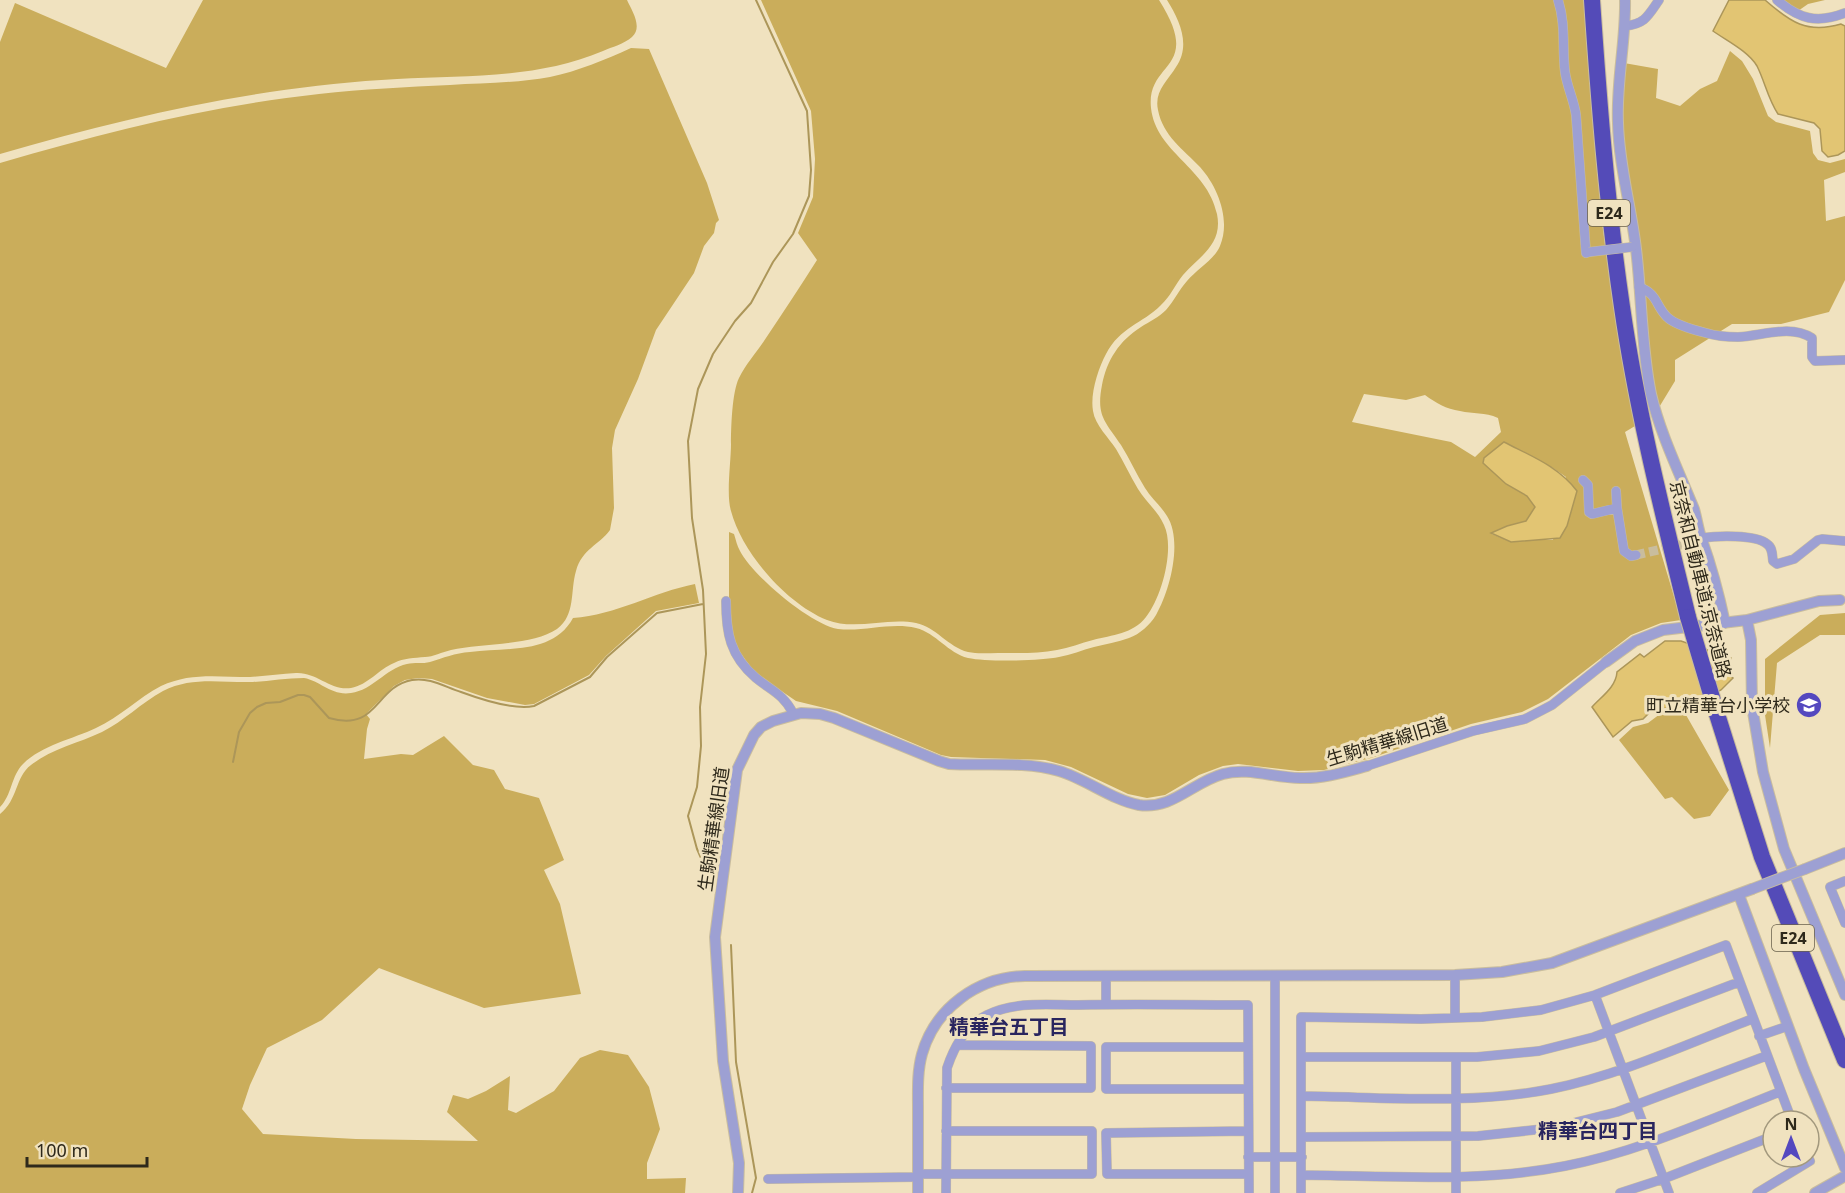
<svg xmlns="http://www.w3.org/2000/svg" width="1845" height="1193" font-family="'Noto Sans','Noto Sans JP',sans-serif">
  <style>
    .forest { fill: #caad5b; fill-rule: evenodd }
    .water { fill: #e2c573; stroke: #ac9659; stroke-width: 1.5 }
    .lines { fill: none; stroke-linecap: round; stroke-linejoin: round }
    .stream { stroke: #ac9659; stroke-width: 2 }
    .minor-tunnel { stroke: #c9bd9e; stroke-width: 9; stroke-dasharray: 9 4.5; stroke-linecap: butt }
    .minor-casing { stroke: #c9bd9e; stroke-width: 10 }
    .tertiary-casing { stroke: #c9bd9e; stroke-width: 12 }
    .motorway-casing { stroke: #c9bd9e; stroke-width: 18 }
    .minor { stroke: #9da0d3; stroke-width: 9 }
    .tertiary { stroke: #9da0d3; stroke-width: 10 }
    .motorway { stroke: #544bb8; stroke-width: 16 }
    .minor-bridge-casing { stroke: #c9bd9e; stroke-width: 10; stroke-linecap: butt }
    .tertiary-bridge-casing { stroke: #c9bd9e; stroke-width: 12; stroke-linecap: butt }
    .motorway-bridge-casing { stroke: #c9bd9e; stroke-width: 18; stroke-linecap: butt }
    .minor-bridge { stroke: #9da0d3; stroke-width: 9 }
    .tertiary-bridge { stroke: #9da0d3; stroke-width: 10 }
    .motorway-bridge { stroke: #544bb8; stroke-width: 16 }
    .labels { text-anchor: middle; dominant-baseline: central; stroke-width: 6; stroke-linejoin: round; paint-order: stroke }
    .shield { fill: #f0e2bf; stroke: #68604c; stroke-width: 1.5 }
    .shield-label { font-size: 16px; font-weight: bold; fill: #2e291b }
    .street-label { font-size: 18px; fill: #2e291b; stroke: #f0e2bf }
    .poi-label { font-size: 18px; fill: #2e291b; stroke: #f0e2bf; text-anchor: end }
    .neighbourhood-label { font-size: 20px; font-weight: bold; fill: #29255f; stroke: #f0e2bf }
  </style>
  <rect width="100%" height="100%" fill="#f0e2bf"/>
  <path class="forest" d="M203,0H627C632,11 643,27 632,37C624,44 612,47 603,51C537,79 467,75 397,79C355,81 312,86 270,92C178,106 89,128 0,154V42L15,3L166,68Z
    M761,0H1159C1204,71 1146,60 1151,108C1156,153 1207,167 1217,214C1223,244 1201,255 1183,275C1175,285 1170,297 1161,305C1142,324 1120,327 1106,354C1098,369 1090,394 1093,411C1095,425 1109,438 1116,449C1124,462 1130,476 1138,489C1145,501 1158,511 1164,525C1175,548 1162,597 1146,617C1133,634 1112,635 1093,640C1081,643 1069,648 1057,650C1038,654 1017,653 998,653C988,653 977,654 968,652C948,647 936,627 916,623C887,617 855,631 827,620C787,604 742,553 731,511C726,495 731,462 731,444C731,428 732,392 739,378C745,365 756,353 764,341C782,314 800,287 817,260L798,233L813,197L815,159L811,111Z
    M1167,0H1584L1602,222L1614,309L1635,426L1625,432L1681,620L1661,623L1631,635L1548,699L1522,712L1471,724L1371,758L1324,770L1298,771L1238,764L1223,766L1199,775L1165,795L1147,798L1128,794L1071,767L1045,760L951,757L941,755L837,711L796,701L755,673L736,647L729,622V532L734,534C736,540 737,546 740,551C752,575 811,625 838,629C864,632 891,622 916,628C936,633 948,653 968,658C987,662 1040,661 1059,657C1071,655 1082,650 1094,647C1105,644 1118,642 1129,638C1140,634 1150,625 1156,615C1170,591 1183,541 1167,516C1161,506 1151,498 1145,488C1136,474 1130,459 1121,445C1105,421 1096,416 1102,385C1107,360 1119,341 1141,327C1149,322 1159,317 1166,310C1174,301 1179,290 1187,281C1197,269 1214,260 1220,246C1231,220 1218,187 1200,167C1183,149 1163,136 1158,110C1154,91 1167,82 1176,67C1191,45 1180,21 1167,0ZM1364,394L1406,400L1425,395C1436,403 1446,409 1460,411C1473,414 1485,412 1498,418L1501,432L1475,457L1451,442L1352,422ZM1504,442L1553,468L1566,477L1553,540L1530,539L1511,542L1492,534L1507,526L1526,521L1535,507L1527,496L1506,484Z
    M1782,0H1825L1808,4L1798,11Z
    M631,48L649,49L707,183L719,220L716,223L714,233L704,246L694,273L656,330L638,379L615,430L612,448L614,508L610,530C599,545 582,549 576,571C570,591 576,615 557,629C532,646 481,643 451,650C442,652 433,657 425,657C414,658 404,658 394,663C379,669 368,685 351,688C330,691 317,672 296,673C281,674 266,676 250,677C219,677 190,672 161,686C138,698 120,717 96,728C73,739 42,745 23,764C11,776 12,795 0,807V163C106,132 209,106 319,94C363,89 407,87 450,85C484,83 517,83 550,77C578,71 605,60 631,48Z
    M1730,51L1742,61L1753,79L1768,116L1776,122L1810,131L1813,153L1818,160L1830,163L1845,159V172L1824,180L1826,221L1845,216V280L1829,312L1781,324H1732L1675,360V381L1658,409L1650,370L1621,124L1624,63L1658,69L1656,98L1680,106L1700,89L1717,81Z
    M695,584L699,603L656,611L606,656L589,675L534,704L525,705L487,698L432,679L418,678L405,680L394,686L366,714L370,719L367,729L364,759L401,754L413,755L444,736L473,765L494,770L505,789L539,798L564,860L544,870L560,904L581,994L484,1008L379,968L322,1020L267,1048L250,1085L242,1109L263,1134L356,1139L478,1141L447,1112L453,1095L468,1099L486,1091L510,1076L508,1110L516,1113L554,1091L580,1058L600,1050L628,1055L649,1087L660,1129L647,1163V1179L686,1178L685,1193H0V814C18,800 15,777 31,765C51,749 79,743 102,732C124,721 141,703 163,691C192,676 222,683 253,682C270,681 287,678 304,678C321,681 331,696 351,693C373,690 385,669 407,664C414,662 423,664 430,662C443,658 455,653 470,652C506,647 553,655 573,618C616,615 654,592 695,584Z
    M1845,613V635H1820L1777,663L1770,748L1765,715V659L1820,615Z
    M1660,714L1686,715L1729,790L1710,816L1694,819L1672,797L1665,799L1619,740L1633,727L1648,723Z"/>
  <path class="water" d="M1729,0H1765C1790,22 1807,34 1841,24L1845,26V151L1838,155L1828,157L1822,151L1820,129L1814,123L1778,114C1768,99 1765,82 1757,66C1748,51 1727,41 1713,31Z
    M1504,442C1531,456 1558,466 1577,491L1567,526L1560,538L1511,542L1491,533L1507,526L1526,521L1535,507L1527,496L1506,484L1483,463L1484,458Z
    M1665,641H1681L1731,658L1729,674L1733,678L1721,690L1680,711L1667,708L1651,711L1643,719L1632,721L1613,737L1592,707C1602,696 1616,687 1617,672L1640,654L1644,657Z"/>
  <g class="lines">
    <path class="stream" d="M233,762L239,732L250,713L257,707L266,703L280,702L298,695H304L310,697L329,718C379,732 374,687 412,680C430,677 445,687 461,692C480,699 515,710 534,706L590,677L607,657L657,613L703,604
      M713,885L697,849L688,816L697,787L701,746L700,707L706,654L703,590L692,518L688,441L698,389L713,354L735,321L751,303L773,262L793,234L809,196L811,170L807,111L756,0
      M731,945L736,1062L756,1178L752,1193"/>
    <path class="minor-tunnel" d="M1636,555L1693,542"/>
    <g class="minor-casing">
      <path id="minor" d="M1558,0C1566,24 1562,48 1565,72C1567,87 1574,100 1576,115L1586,253L1589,252
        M1777,0C1799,19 1817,24 1845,13
        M1625,26C1645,24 1648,16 1659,0
        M1639,287C1658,294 1655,305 1667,317C1675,325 1694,330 1706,333C1716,336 1728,337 1738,337C1762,336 1790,324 1812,338V357L1815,361L1845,360
        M1583,480L1588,485L1589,512L1592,514L1617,508L1624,551L1631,556L1636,555
        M1616,491L1617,508
        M1701,538C1716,536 1756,534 1767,544C1773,548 1772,555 1773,561L1777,564L1794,559L1818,540L1822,539L1845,541
        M726,601C726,633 730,656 756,678C772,691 783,694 793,713
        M1367,766L1473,731L1525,719L1552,705L1606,662
        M1845,881L1830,887L1845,923
        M1455,975V1017
        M1106,976V1004
        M1275,976V1193
        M1595,995L1669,1193
        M1759,1036L1788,1026
        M1248,1047H1106V1089H1248
        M1302,1057H1477L1539,1051L1594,1037L1739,982
        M1456,1057V1193
        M946,1088H1091V1046L958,1045
        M1301,1096C1384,1097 1470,1105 1551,1089C1620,1075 1687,1044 1752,1019
        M1248,1131L1106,1133L1107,1174H1249
        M1302,1137L1478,1136L1553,1128L1617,1112L1766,1056
        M1248,1157H1302
        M918,1174H1092V1131H946
        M1302,1175C1389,1176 1479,1183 1565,1166C1639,1152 1710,1119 1780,1092
        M768,1179L918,1177
        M946,1193L947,1068C954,1047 966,1025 987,1015C1015,1001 1048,1005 1078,1005C1135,1004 1192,1005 1248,1005L1249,1193
        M1301,1193V1017L1421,1019L1482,1017L1541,1010L1595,995L1726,945L1792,1121
        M1620,1193L1663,1179L1773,1136
        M1757,1193L1810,1161L1808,1157"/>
    </g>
    <g class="tertiary-casing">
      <path id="tertiary" d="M1625,0C1626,41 1616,82 1618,123C1619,166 1631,206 1636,249C1642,297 1641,346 1651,394C1660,433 1679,472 1694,509C1697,519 1698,530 1702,540C1712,568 1719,595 1725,623
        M1747,620L1751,640L1752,706L1763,772L1784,849L1845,995
        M1606,662L1635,641L1663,630L1747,620L1819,601L1840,600
        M1805,869L1845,853
        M1739,895L1804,1069L1845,1168
        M738,1193L739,1163L723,1061L715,937L737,770L754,735L761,727L773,721L801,713L820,714L834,718L939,761L949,764C985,766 1024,761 1059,771C1086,779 1112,800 1139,805C1172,810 1193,782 1223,774C1248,767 1274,778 1300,778C1323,779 1345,772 1367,766
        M918,1193C918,1165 918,1137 918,1110C918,1091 917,1072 922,1054C935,1008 978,977 1025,976L1455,975L1502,972L1552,963L1752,889
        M1815,1193L1845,1176"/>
    </g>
    <g class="motorway-casing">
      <path id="motorway" d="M1592,0C1599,103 1607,205 1622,307C1637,411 1663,514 1688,617
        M1716,711L1762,857L1845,1060"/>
    </g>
    <use href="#minor" class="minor"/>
    <use href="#tertiary" class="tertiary"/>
    <use href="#motorway" class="motorway"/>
    <g class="minor-bridge-casing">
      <path id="minor-bridge" d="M1589,252L1632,247"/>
    </g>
    <g class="tertiary-bridge-casing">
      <path id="tertiary-bridge" d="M1752,889L1805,869"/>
    </g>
    <g class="motorway-bridge-casing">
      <path id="motorway-bridge" d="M1688,617L1716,711"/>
    </g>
    <use href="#minor-bridge" class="minor-bridge"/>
    <use href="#tertiary-bridge" class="tertiary-bridge"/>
    <use href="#motorway-bridge" class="motorway-bridge"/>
  </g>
  <defs>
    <g id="school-disc" transform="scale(1.35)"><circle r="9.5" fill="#5448bf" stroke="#f0e2bf"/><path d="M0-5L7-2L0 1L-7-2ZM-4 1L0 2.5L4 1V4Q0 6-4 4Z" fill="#fff"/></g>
  </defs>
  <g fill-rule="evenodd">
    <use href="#school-disc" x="1809" y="705"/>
  </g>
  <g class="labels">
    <g class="shield">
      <rect x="1588" y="200" width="42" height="26" rx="4.5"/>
      <rect x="1772" y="925" width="42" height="26" rx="4.5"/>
    </g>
    <g class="shield-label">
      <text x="1609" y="213">E24</text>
      <text x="1793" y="938">E24</text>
    </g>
    <g class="street-label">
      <text transform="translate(1701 579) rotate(76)">京奈和自動車道;京奈道路</text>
      <text transform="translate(1387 741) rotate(-17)">生駒精華線旧道</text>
      <text transform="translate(713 829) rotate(-82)">生駒精華線旧道</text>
    </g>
    <g class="poi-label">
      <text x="1790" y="705">町立精華台小学校</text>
    </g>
    <g class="neighbourhood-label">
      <text x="1009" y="1026">精華台五丁目</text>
      <text x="1598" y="1130">精華台四丁目</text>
    </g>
  </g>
  <g transform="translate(1791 1139)"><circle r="28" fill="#f0e2bf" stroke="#a2987d" stroke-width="1.5"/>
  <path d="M0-4.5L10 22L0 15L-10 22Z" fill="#5448bf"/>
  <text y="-9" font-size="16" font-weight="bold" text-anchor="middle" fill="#2e291b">N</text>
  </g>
  <path d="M27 1157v9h120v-9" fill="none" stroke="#2e291b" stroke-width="3"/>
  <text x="36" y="1157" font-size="18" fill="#2e291b" stroke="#f0e2bf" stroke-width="4.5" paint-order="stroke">100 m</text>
</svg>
